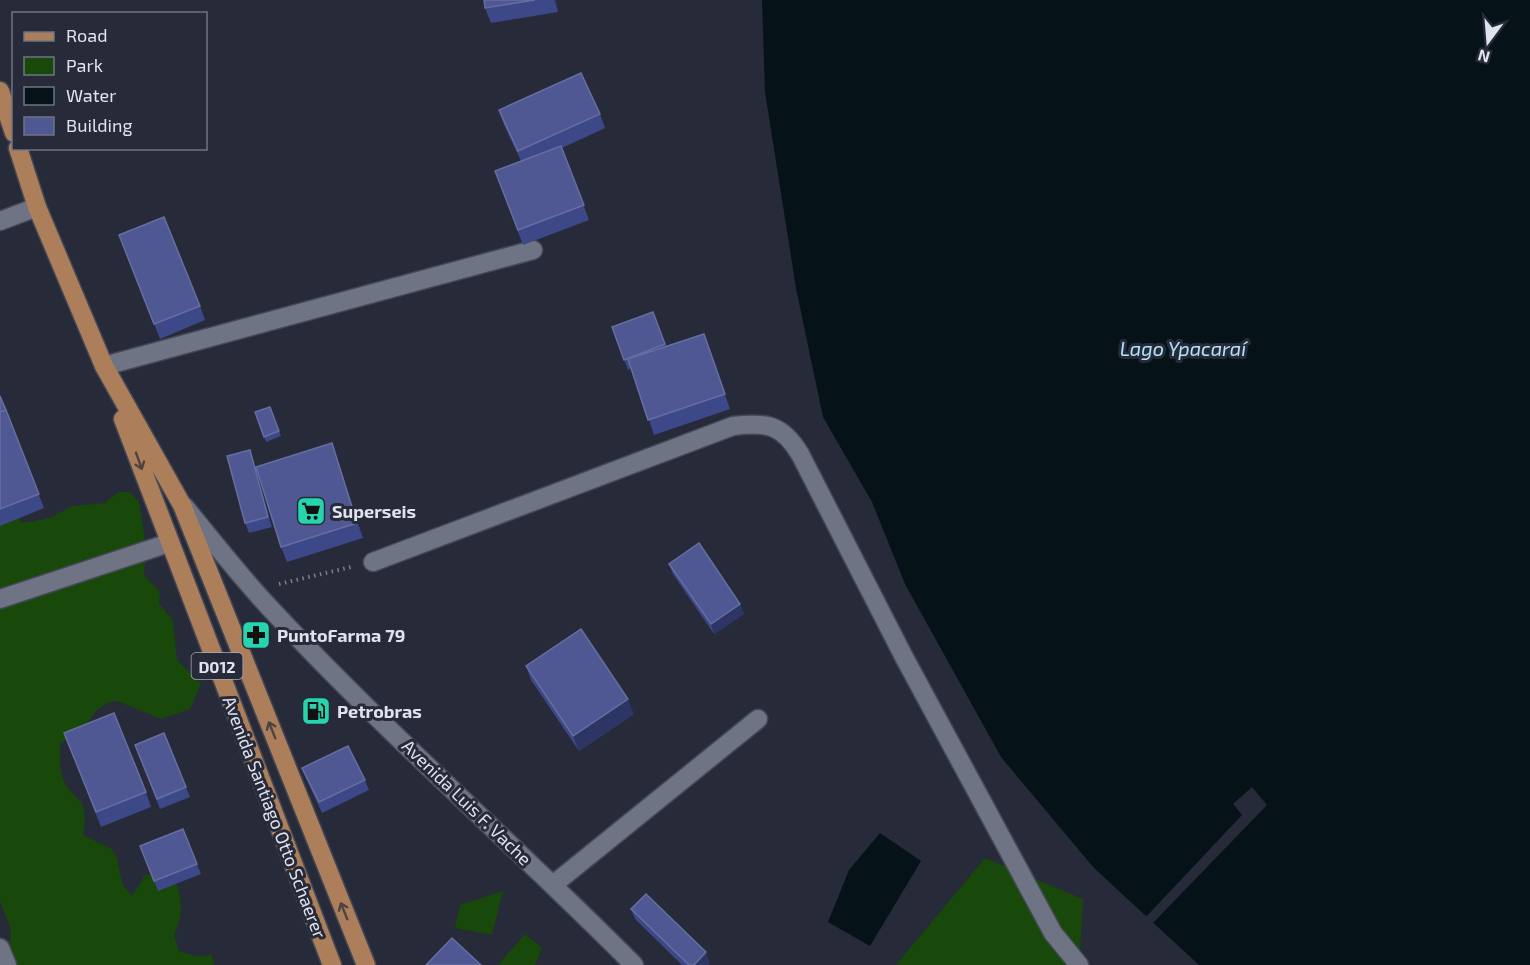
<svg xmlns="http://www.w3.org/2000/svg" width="1530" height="965" font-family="'Exo 2',sans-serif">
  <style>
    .green { fill: #18480a }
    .water { fill: #051218 }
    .pier { fill: #262a39 }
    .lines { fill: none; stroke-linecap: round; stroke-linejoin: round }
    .minor-casing { stroke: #454855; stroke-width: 21 }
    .major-casing { stroke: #454855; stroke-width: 21 }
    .path { stroke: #7c7f8c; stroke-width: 4; stroke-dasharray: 1.5 4.5; stroke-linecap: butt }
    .minor { stroke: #6f7485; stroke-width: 18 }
    .major { stroke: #ad7e5a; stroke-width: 18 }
    .wall { fill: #3d4889 }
    .shaded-wall { fill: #2d3564 }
    .building { fill: #4f5893; stroke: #666ea1; stroke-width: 1.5 }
    .oneway { stroke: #4e4343 }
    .labels { text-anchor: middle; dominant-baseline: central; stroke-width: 6; stroke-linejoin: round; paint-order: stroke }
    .shield { fill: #262a39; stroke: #a8acb7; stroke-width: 1.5 }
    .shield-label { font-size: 16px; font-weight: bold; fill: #e0e3ed }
    .poi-label { font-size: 18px; font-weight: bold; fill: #e0e3ed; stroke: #262a39; text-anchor: start }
    .street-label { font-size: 18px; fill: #e0e3ed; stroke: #262a39 }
    .water-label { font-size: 20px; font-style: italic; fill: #b3e2f9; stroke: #262a39 }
  </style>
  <rect width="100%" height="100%" fill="#262a39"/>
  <path class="green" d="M0,488L22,523L50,518L72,506L105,503L118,492H129L139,501L146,546L144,575L160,592L159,604L173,620L177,660L201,684L190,709L161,719L117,701L107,703L96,711L79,734L60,743C61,753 59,767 62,776C72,806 90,789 83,835L112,849L117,858L122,884L132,896L145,875L164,873L175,877C182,899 184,915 174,935L179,951L196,956L212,955L214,965H0V957L10,945L11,929L0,902Z
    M985,858L1083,899L1079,965H896Z
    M503,891L492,935L455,928L460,905Z
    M525,934L542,948L535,965H498Z"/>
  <path class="water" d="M762,0H1530V965H1199L1094,868L1001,757L905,584L872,502L823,417L796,288L765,92Z
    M880,833L921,861L870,946L828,922L849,870Z"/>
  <path class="pier" d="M1252,787L1267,805L1151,925L1144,919L1242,815L1233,804Z"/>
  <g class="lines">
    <g class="minor-casing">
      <path id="minor" d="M0,221L37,207
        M104,366L533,250
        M184,506C212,540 239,575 269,607C385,732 514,844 634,965
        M373,562L733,426C766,422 782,424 800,454L904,657L1053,933L1079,965
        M0,599L169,543
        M554,884L758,719
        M0,948L7,965"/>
    </g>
    <g class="major-casing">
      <path id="major" d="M0,91L14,133
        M18,148L37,207L104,366L182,505L366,965
        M123,419L332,965"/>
    </g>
    <path class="path" d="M279,584L351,567"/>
    <use href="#minor" class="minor"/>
    <use href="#major" class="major"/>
  </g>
  <path class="wall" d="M484,0H556L558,12L491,23L485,8Z
    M499,110L600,114L605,128L562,148L589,220L523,245L495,171L521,161L504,125Z
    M119,235L200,306L205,320L160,339Z
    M653,312L666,346L704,334L730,409L654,435L631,368L628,370L612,327Z
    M0,396L44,508L0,526Z
    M270,407L281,436L266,442L264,437Z
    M332,443L363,538L287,562L281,547Z
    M253,461L272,527L249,533L245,523Z
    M669,564L740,604L744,614L714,634L673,574Z
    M526,666L634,714L579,751L531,680Z
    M64,733L146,792L151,807L101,827Z
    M135,745L186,787L190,797L160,809Z
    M302,768L365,780L369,790L322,813L306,778Z
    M183,829L201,874L158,891L140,846Z
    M631,909L710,963L708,965H682L635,919Z"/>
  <path class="shaded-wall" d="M554,0H556L558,12Z
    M332,443L337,458L363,538L357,523Z
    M250,450L253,461L272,527L268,517Z
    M740,604L744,614L714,634L711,624Z
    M628,699L634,714L579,751L573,736Z
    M706,952L710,963L708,965H694Z"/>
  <path class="building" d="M484,0H535L485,8Z
    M581,73L600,114L518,151L499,110Z
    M561,146L584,205L518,230L495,171Z
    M164,217L200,306L154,324L119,235Z
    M653,312L665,344L624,360L612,327Z
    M704,334L725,394L648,420L628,359Z
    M0,396L6,410L0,412Z
    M270,407L279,431L264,437L255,412Z
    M6,410L39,494L0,509V412Z
    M332,443L357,523L281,547L256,467Z
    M250,450L268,517L245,523L227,456Z
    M699,543L740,604L711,624L669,564Z
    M581,629L628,699L573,736L526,666Z
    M114,713L146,792L96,812L64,733Z
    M164,733L186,787L157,799L135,745Z
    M348,746L365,780L319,802L302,768Z
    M183,829L197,864L154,881L140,846Z
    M646,894L706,952L694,965H689L631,909Z
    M452,938L481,965H426Z"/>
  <defs><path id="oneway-shaft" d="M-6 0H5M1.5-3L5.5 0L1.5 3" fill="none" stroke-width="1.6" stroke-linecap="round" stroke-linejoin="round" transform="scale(1.5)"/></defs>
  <g class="oneway">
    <use href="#oneway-shaft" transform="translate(139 461) rotate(70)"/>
    <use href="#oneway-shaft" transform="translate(272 730) rotate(-112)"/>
    <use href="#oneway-shaft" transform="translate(344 911) rotate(-112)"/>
  </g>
  <defs>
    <g id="supermarket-square" transform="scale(1.5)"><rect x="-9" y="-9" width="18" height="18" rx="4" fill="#26d5ae" stroke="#262a39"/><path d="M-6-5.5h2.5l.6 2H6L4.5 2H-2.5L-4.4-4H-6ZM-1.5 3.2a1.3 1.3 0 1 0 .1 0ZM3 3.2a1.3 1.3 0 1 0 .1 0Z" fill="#111"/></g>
    <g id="pharmacy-square" transform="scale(1.5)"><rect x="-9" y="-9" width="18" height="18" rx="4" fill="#26d5ae" stroke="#262a39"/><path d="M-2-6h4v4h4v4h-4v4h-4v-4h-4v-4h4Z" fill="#111"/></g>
    <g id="fuel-square" transform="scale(1.5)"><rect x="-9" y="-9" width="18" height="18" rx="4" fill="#26d5ae" stroke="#262a39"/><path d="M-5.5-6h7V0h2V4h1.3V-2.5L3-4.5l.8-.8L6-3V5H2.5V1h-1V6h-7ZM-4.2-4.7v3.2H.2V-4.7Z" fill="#111"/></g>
  </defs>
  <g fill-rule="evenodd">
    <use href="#supermarket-square" x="311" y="511"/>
    <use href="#pharmacy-square" x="256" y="635"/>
    <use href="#fuel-square" x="316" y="711"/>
  </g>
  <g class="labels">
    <rect class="shield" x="191.5" y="653" width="51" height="26" rx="4.5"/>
    <g class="shield-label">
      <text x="217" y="666">D012</text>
    </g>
    <g class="poi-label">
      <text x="332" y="511">Superseis</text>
      <text x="277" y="635">PuntoFarma 79</text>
      <text x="337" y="711">Petrobras</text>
    </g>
    <g class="street-label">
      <text transform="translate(467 802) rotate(44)">Avenida Luis F. Vache</text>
      <text transform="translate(275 817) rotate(69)">Avenida Santiago Otto Schaerer</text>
    </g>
    <g class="water-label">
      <text x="1183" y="348">Lago Ypacaraí</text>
    </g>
  </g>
  <rect x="12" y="12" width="195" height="138" fill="#262a39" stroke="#707481" stroke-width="1.5"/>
  <rect x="24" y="32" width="30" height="9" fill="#ad7e5a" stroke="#707481" stroke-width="1.5"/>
  <text x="66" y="42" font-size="18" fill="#e0e3ed">Road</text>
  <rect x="24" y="57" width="30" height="18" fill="#18480a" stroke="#707481" stroke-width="1.5"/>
  <text x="66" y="72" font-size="18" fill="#e0e3ed">Park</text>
  <rect x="24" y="87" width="30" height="18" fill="#051218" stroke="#707481" stroke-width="1.5"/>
  <text x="66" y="102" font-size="18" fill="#e0e3ed">Water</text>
  <rect x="24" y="117" width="30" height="18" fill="#4f5893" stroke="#707481" stroke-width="1.5"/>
  <text x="66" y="132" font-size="18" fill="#e0e3ed">Building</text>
  <g transform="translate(1488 42) rotate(196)" stroke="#262a39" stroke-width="4.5" paint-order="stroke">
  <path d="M0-4.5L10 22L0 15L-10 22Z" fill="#e0e3ed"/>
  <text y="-9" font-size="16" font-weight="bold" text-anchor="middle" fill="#e0e3ed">N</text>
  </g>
</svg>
